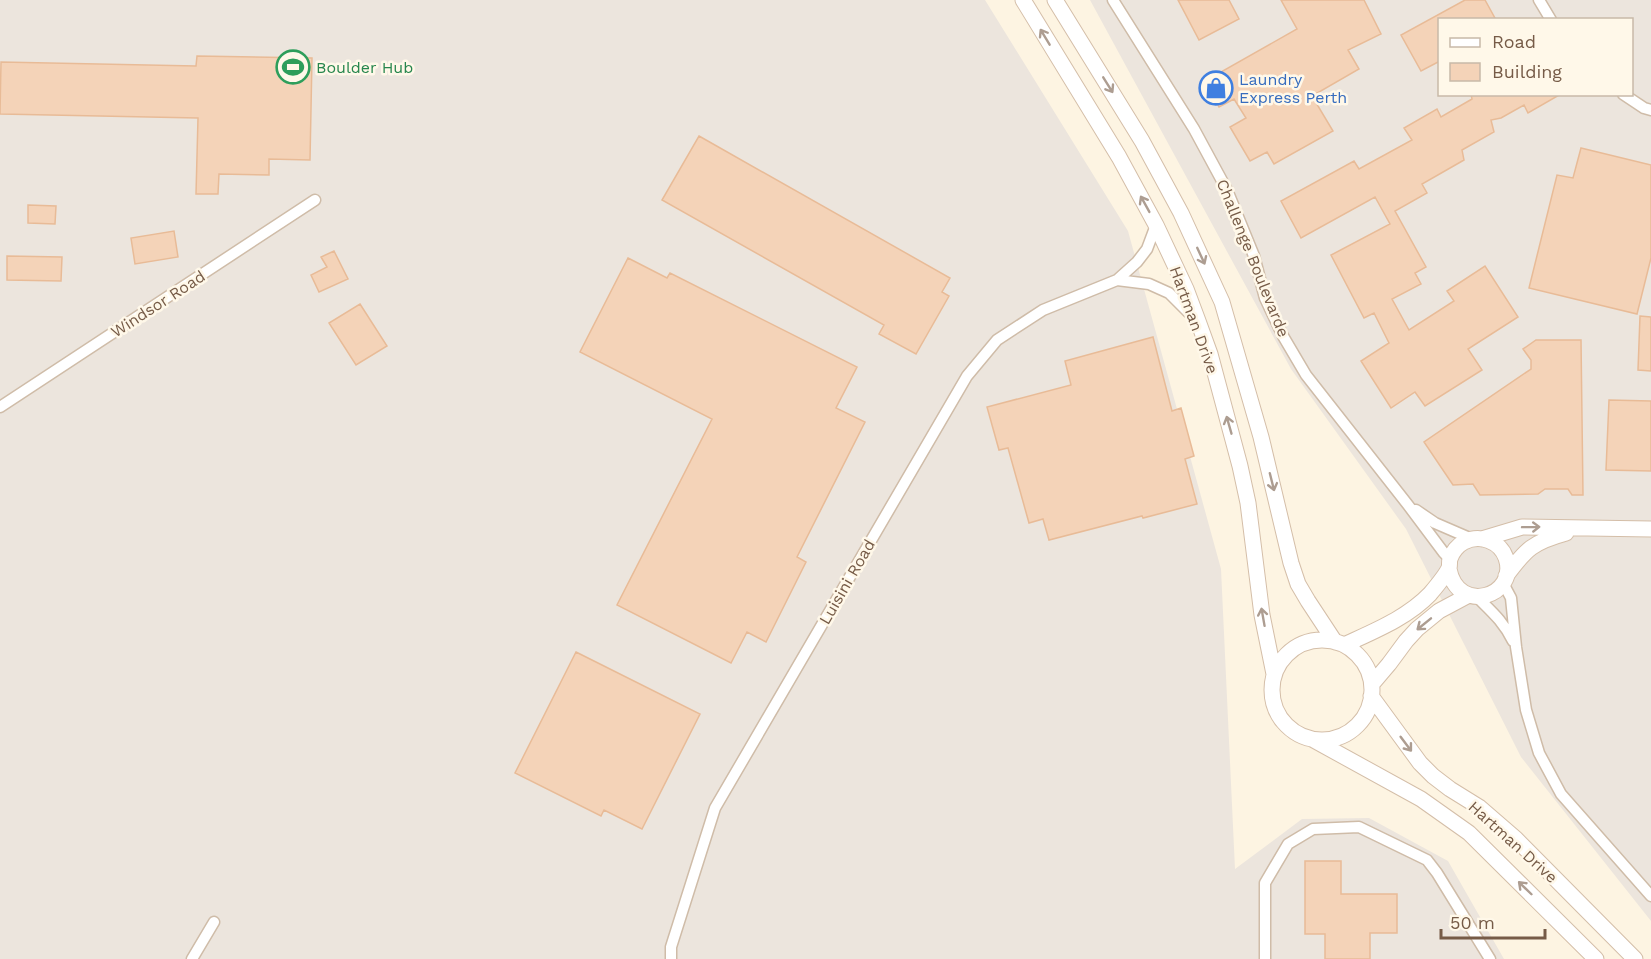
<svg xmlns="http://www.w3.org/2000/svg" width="1651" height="959" font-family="'Work Sans',sans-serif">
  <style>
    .industrial { fill: #ece5dd; fill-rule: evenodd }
    .building { fill: #f4d3b8; stroke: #e8bb97; stroke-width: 1.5 }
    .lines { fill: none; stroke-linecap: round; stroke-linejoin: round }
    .street-casing { stroke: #cfbca8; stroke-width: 13 }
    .secondary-casing { stroke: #d4bea8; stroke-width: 17 }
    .street { stroke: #fff; stroke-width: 10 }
    .secondary { stroke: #fff; stroke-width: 15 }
    .oneway { stroke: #ad9d91 }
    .labels { text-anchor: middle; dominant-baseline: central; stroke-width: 5; stroke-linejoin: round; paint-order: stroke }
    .leisure-label { font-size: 16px; fill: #27864d; stroke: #fff8e9; text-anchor: start }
    .shop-label { font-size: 16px; fill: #366cbe; stroke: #fff8e9; text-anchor: start }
    .street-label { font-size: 16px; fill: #765b47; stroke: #fff8e9 }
  </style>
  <rect width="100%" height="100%" fill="#fdf4e2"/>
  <path class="industrial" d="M0,0H985L1128,231L1221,569L1235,869L1302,819L1369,818L1448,861L1504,959H0Z
    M1090,0H1651V921L1521,757L1406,529L1291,369ZM1440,20H1632V94H1440Z"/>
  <path class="building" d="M1178,0H1229L1239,19L1199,40Z
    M1281,0H1364L1381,34L1348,50L1359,69L1312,96L1333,131L1274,164L1267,152L1250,161L1230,127L1246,118L1234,99L1219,107L1205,81L1297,29Z
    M1465,0H1485L1496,20H1440V61L1421,71L1401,35Z
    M197,56L312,58L310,160L269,159V175L219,174L218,194H196L198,118L0,114L1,62L196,66Z
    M1471,94H1561L1528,113L1524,105L1501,118L1491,120L1494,132L1462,150L1464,160L1422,184L1427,193L1395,211L1426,267L1415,273L1421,284L1392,299L1409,330L1454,301L1447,291L1485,266L1518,317L1468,349L1482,370L1425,406L1415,392L1391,408L1361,361L1389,343L1374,313L1364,318L1331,255L1390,224L1375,197L1301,238L1281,201L1354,161L1359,169L1412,140L1404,128L1437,109L1441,117L1472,99Z
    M699,136L950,278L942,292L949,296L916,354L879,334L884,325L662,200Z
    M1581,148L1651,165V258L1637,314L1529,288L1557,175L1573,178Z
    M28,205L56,206L55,224L28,223Z
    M174,231L178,257L135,264L131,238Z
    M334,251L348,279L319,292L311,275L327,267L321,257Z
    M7,256L62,257L61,281L7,280Z
    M628,258L667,278L670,273L857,367L836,408L865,422L797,557L806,562L766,642L747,632L731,663L617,605L712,419L580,352Z
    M360,304L387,346L356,365L329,323Z
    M1640,316L1651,317V371L1638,370Z
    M1153,337L1172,411L1181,408L1194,456L1185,459L1197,504L1143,518L1142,516L1049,540L1043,519L1029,523L1008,448L999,450L987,407L1071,385L1065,361Z
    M1536,340H1581L1583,495H1572L1568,489H1545L1538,494L1480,495L1473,484L1453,485L1424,442L1531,369V360L1523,349Z
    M1609,400L1651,401V471L1606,470Z
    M576,652L700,714L642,829L604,810L601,816L515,773Z
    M1305,861H1341V894H1397V933H1370V959H1325V934H1305Z"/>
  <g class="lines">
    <g class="street-casing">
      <path id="street" d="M1113,0L1194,129L1227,190L1254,256L1265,298L1283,336L1306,375L1408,505L1444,553L1450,559
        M1539,0L1551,20
        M1623,94L1644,108L1651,110
        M1117,280L1149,284L1169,293L1194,318
        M0,407L315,200
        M1416,510L1435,523L1472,539
        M1503,583L1511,598L1516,647L1526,710L1539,753L1561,794L1651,896
        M1477,597C1492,612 1503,621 1513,641
        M192,959L214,922
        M671,959V947L715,808L967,376L997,340L1043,310L1117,280L1137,262L1147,249L1156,225
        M1265,959V883L1288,844L1313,829L1359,827L1427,860L1437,873L1490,959"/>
    </g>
    <g class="secondary-casing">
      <path id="secondary" d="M1023,0L1119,157L1156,225L1186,289L1198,321L1210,354L1240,466L1248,503L1262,615L1274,674
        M1055,0L1142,141L1181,213L1222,302L1261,437L1291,563L1298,584L1308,601L1335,642
        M1482,539L1522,527L1651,529
        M1506,576C1526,549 1533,542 1566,533
        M1272 690a50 50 0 1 1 100 0a50 50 0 1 1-100 0Z
        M1344,645C1374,631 1407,618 1430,594C1435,588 1446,575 1449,568C1450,565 1449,562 1450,559C1452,552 1458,545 1464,542C1480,534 1500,541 1506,558C1519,596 1458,616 1449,569
        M1372,684L1389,664L1406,641L1417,629L1439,611L1469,595
        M1371,696L1420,763L1433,776L1450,789L1479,807L1516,839L1635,959
        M1312,739L1421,799L1469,833L1596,959"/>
    </g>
    <use href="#street" class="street"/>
    <use href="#secondary" class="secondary"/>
  </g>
  <defs><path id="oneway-shaft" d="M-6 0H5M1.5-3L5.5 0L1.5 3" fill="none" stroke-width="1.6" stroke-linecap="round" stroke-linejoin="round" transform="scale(1.5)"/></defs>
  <g class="oneway">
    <use href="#oneway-shaft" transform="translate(1045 37) rotate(-121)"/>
    <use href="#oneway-shaft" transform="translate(1108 85) rotate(58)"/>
    <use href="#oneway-shaft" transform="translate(1145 204) rotate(-119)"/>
    <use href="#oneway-shaft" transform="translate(1201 256) rotate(65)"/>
    <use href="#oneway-shaft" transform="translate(1229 425) rotate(-106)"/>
    <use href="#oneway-shaft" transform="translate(1272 482) rotate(76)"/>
    <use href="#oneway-shaft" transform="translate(1531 527) rotate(-1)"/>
    <use href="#oneway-shaft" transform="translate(1263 617) rotate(-100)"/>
    <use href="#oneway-shaft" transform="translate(1424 624) rotate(141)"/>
    <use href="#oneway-shaft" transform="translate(1406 744) rotate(53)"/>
    <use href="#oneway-shaft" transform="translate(1525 888) rotate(-136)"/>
  </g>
  <defs>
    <g id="stadium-ring" transform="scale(1.725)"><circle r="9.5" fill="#fff8e9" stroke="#2e9e5b" stroke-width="1.5"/><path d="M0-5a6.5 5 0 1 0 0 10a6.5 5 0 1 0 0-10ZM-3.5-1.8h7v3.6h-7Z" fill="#2e9e5b"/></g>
    <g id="shop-ring" transform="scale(1.725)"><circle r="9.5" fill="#fff8e9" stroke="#3f7fe0" stroke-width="1.5"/><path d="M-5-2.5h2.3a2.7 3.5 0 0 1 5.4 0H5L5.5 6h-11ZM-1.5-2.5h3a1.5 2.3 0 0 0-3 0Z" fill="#3f7fe0"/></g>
  </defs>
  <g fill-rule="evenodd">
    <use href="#stadium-ring" x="293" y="67"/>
    <use href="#shop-ring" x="1216" y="88"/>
  </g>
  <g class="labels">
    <g class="leisure-label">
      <text x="316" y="67">Boulder Hub</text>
    </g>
    <g class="shop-label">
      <text x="1239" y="79">Laundry<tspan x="1239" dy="18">Express Perth</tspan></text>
    </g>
    <g class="street-label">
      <text transform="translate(1253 258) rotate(68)">Challenge Boulevarde</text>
      <text transform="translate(158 304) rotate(-33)">Windsor Road</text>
      <text transform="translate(1194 320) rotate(70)">Hartman Drive</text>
      <text transform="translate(847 582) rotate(-60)">Luisini Road</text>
      <text transform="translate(1513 842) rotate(42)">Hartman Drive</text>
    </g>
  </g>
  <rect x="1438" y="18" width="195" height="78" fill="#fff8e9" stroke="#c8b9a8" stroke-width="1.5"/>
  <rect x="1450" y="38" width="30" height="9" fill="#ffffff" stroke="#c8b9a8" stroke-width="1.5"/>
  <text x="1492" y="48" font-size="18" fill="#765b47">Road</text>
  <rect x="1450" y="63" width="30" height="18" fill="#f4d3b8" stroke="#c8b9a8" stroke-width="1.5"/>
  <text x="1492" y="78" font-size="18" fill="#765b47">Building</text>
  <path d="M1441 929v9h104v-9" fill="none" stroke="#765b47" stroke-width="3"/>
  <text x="1450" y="929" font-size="18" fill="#765b47" stroke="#fff8e9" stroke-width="4.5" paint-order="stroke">50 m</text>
</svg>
